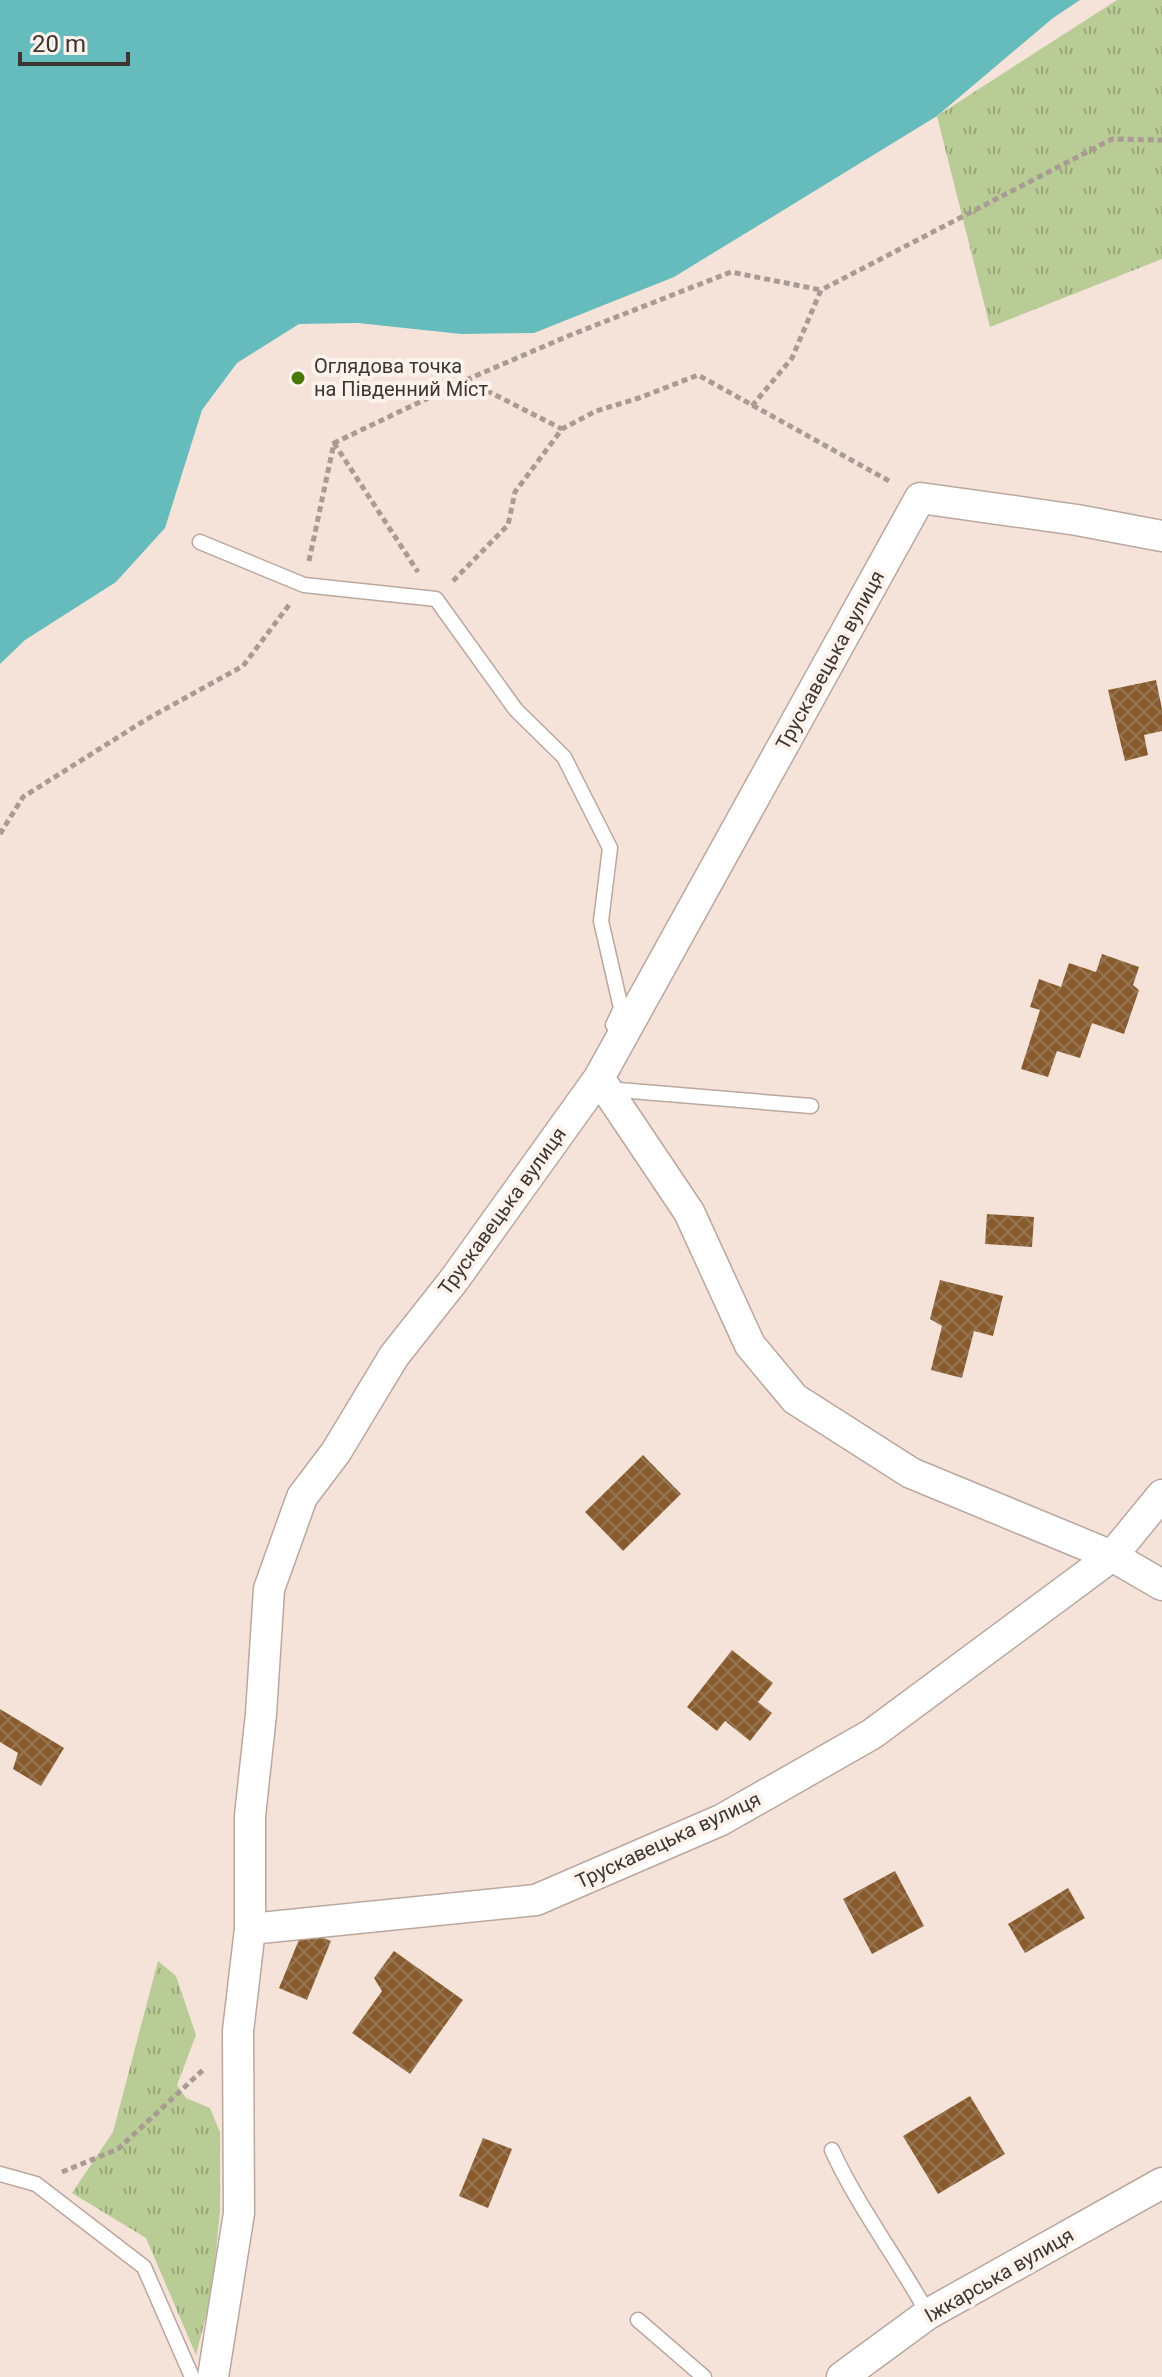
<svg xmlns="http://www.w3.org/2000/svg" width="1162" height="2377" font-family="Roboto,sans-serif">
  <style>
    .grass { fill: url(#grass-tufts) }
    .water { fill: #66bcbc }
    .building { fill: url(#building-cross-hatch) }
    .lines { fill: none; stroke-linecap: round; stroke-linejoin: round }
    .lane-casing { stroke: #baa89f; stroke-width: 17 }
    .street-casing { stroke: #baa89f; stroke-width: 33 }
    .path { stroke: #a99b94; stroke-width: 5; stroke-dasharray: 6 4; stroke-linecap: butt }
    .lane { stroke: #fff; stroke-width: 14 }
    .street { stroke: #fff; stroke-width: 30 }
    .poi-dot { fill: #467906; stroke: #fdf2ec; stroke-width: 3 }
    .labels { text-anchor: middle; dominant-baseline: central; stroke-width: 8; stroke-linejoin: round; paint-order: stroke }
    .poi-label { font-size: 20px; fill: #3d3531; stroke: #fdf2ec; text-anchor: start }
    .street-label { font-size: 20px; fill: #3d3531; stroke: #fdf2ec }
  </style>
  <defs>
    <pattern id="grass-tufts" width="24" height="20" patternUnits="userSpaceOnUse" patternTransform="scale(2)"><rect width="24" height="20" fill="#b9cc95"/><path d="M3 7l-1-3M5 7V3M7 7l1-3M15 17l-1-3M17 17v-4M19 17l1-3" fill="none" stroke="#98a67a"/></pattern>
    <pattern id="building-cross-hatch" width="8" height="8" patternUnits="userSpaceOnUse" patternTransform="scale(2)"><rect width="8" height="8" fill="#875b2e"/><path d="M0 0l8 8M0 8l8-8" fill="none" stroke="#967553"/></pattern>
  </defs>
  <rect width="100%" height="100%" fill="#f5e3d9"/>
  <path class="grass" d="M1117,0H1162V259L990,327L937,116Z
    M158,1961L176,1976L196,2035L177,2085L186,2098L210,2108L220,2132V2211L212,2292L196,2355L146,2238L72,2193L113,2132Z"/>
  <path class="water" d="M0,0H1080L1053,18L937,116L674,277L534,333L461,334L358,323L299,324L237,363L202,410L165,528L116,582L25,640L0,664Z"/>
  <path class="building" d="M1156,680L1162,709V731L1144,735L1148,755L1125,761L1108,690Z
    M1102,954L1139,967L1133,985L1139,990L1124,1034L1092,1023L1080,1058L1057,1051L1048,1077L1021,1069L1040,1010L1030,1007L1039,979L1061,987L1069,963L1096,972Z
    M987,1214L1034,1217L1032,1247L985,1244Z
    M940,1280L1003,1296L993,1336L974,1331L962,1378L931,1370L942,1326L930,1319Z
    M643,1455L681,1494L623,1551L585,1512Z
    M732,1650L773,1683L758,1702L772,1713L750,1741L725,1721L717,1731L687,1707Z
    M0,1709L64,1748L41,1786L13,1769L18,1753L0,1742Z
    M895,1871L924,1926L872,1954L843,1899Z
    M1068,1888L1085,1918L1025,1953L1008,1924Z
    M303,1930L331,1941L307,2000L279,1988Z
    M394,1951L463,2000L410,2074L352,2033L382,1991L374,1978Z
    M970,2096L1005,2154L938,2194L903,2136Z
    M483,2138L512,2149L488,2208L459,2196Z"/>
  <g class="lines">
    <g class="lane-casing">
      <path id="lane" d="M200,542L304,585L436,599L516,710L564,757L610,848L601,921L621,1008L613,1025
        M607,1089L811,1106
        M832,2150C858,2207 898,2259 928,2314
        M0,2174L36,2184L144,2267L192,2377
        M638,2320L704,2377"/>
    </g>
    <g class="street-casing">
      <path id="street" d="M599,1078L689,1212L750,1345L795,1399L911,1473L1112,1556L1162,1585
        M250,1929L536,1900L721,1820L872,1734L1112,1556L1162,1495
        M213,2377L239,2213L238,2031L250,1929V1816L261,1714L269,1589L302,1497L336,1452L394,1356L454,1280L599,1078L920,498L1077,520L1162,536
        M842,2377L928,2314L1162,2183"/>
    </g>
    <path class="path" d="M466,380L568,336L731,272L821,290
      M752,406L792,358L821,290L1112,139L1162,140
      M334,443L418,572
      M309,561L334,443L466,380L562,429
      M453,581L508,525L515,492L562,429L596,411L639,398L698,375L891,482
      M0,834L23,797L147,719L243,666L289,605
      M62,2172L118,2149L204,2069"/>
    <use href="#lane" class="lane"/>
    <use href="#street" class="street"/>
  </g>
  <circle class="poi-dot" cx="298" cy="378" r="8"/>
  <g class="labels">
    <g class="poi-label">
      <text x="314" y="366">Оглядова точка<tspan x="314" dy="23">на Південний Міст</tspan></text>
    </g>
    <g class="street-label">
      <text transform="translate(830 660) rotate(-61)">Трускавецька вулиця</text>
      <text transform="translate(502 1211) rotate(-54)">Трускавецька вулиця</text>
      <text transform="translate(668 1840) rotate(-25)">Трускавецька вулиця</text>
      <text transform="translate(999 2275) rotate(-30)">Іжкарська вулиця</text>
    </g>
  </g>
  <path d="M20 52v12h108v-12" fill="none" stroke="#3d3531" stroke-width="4"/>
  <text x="32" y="52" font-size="24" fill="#3d3531" stroke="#fdf2ec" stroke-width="6" paint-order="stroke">20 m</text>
</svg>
